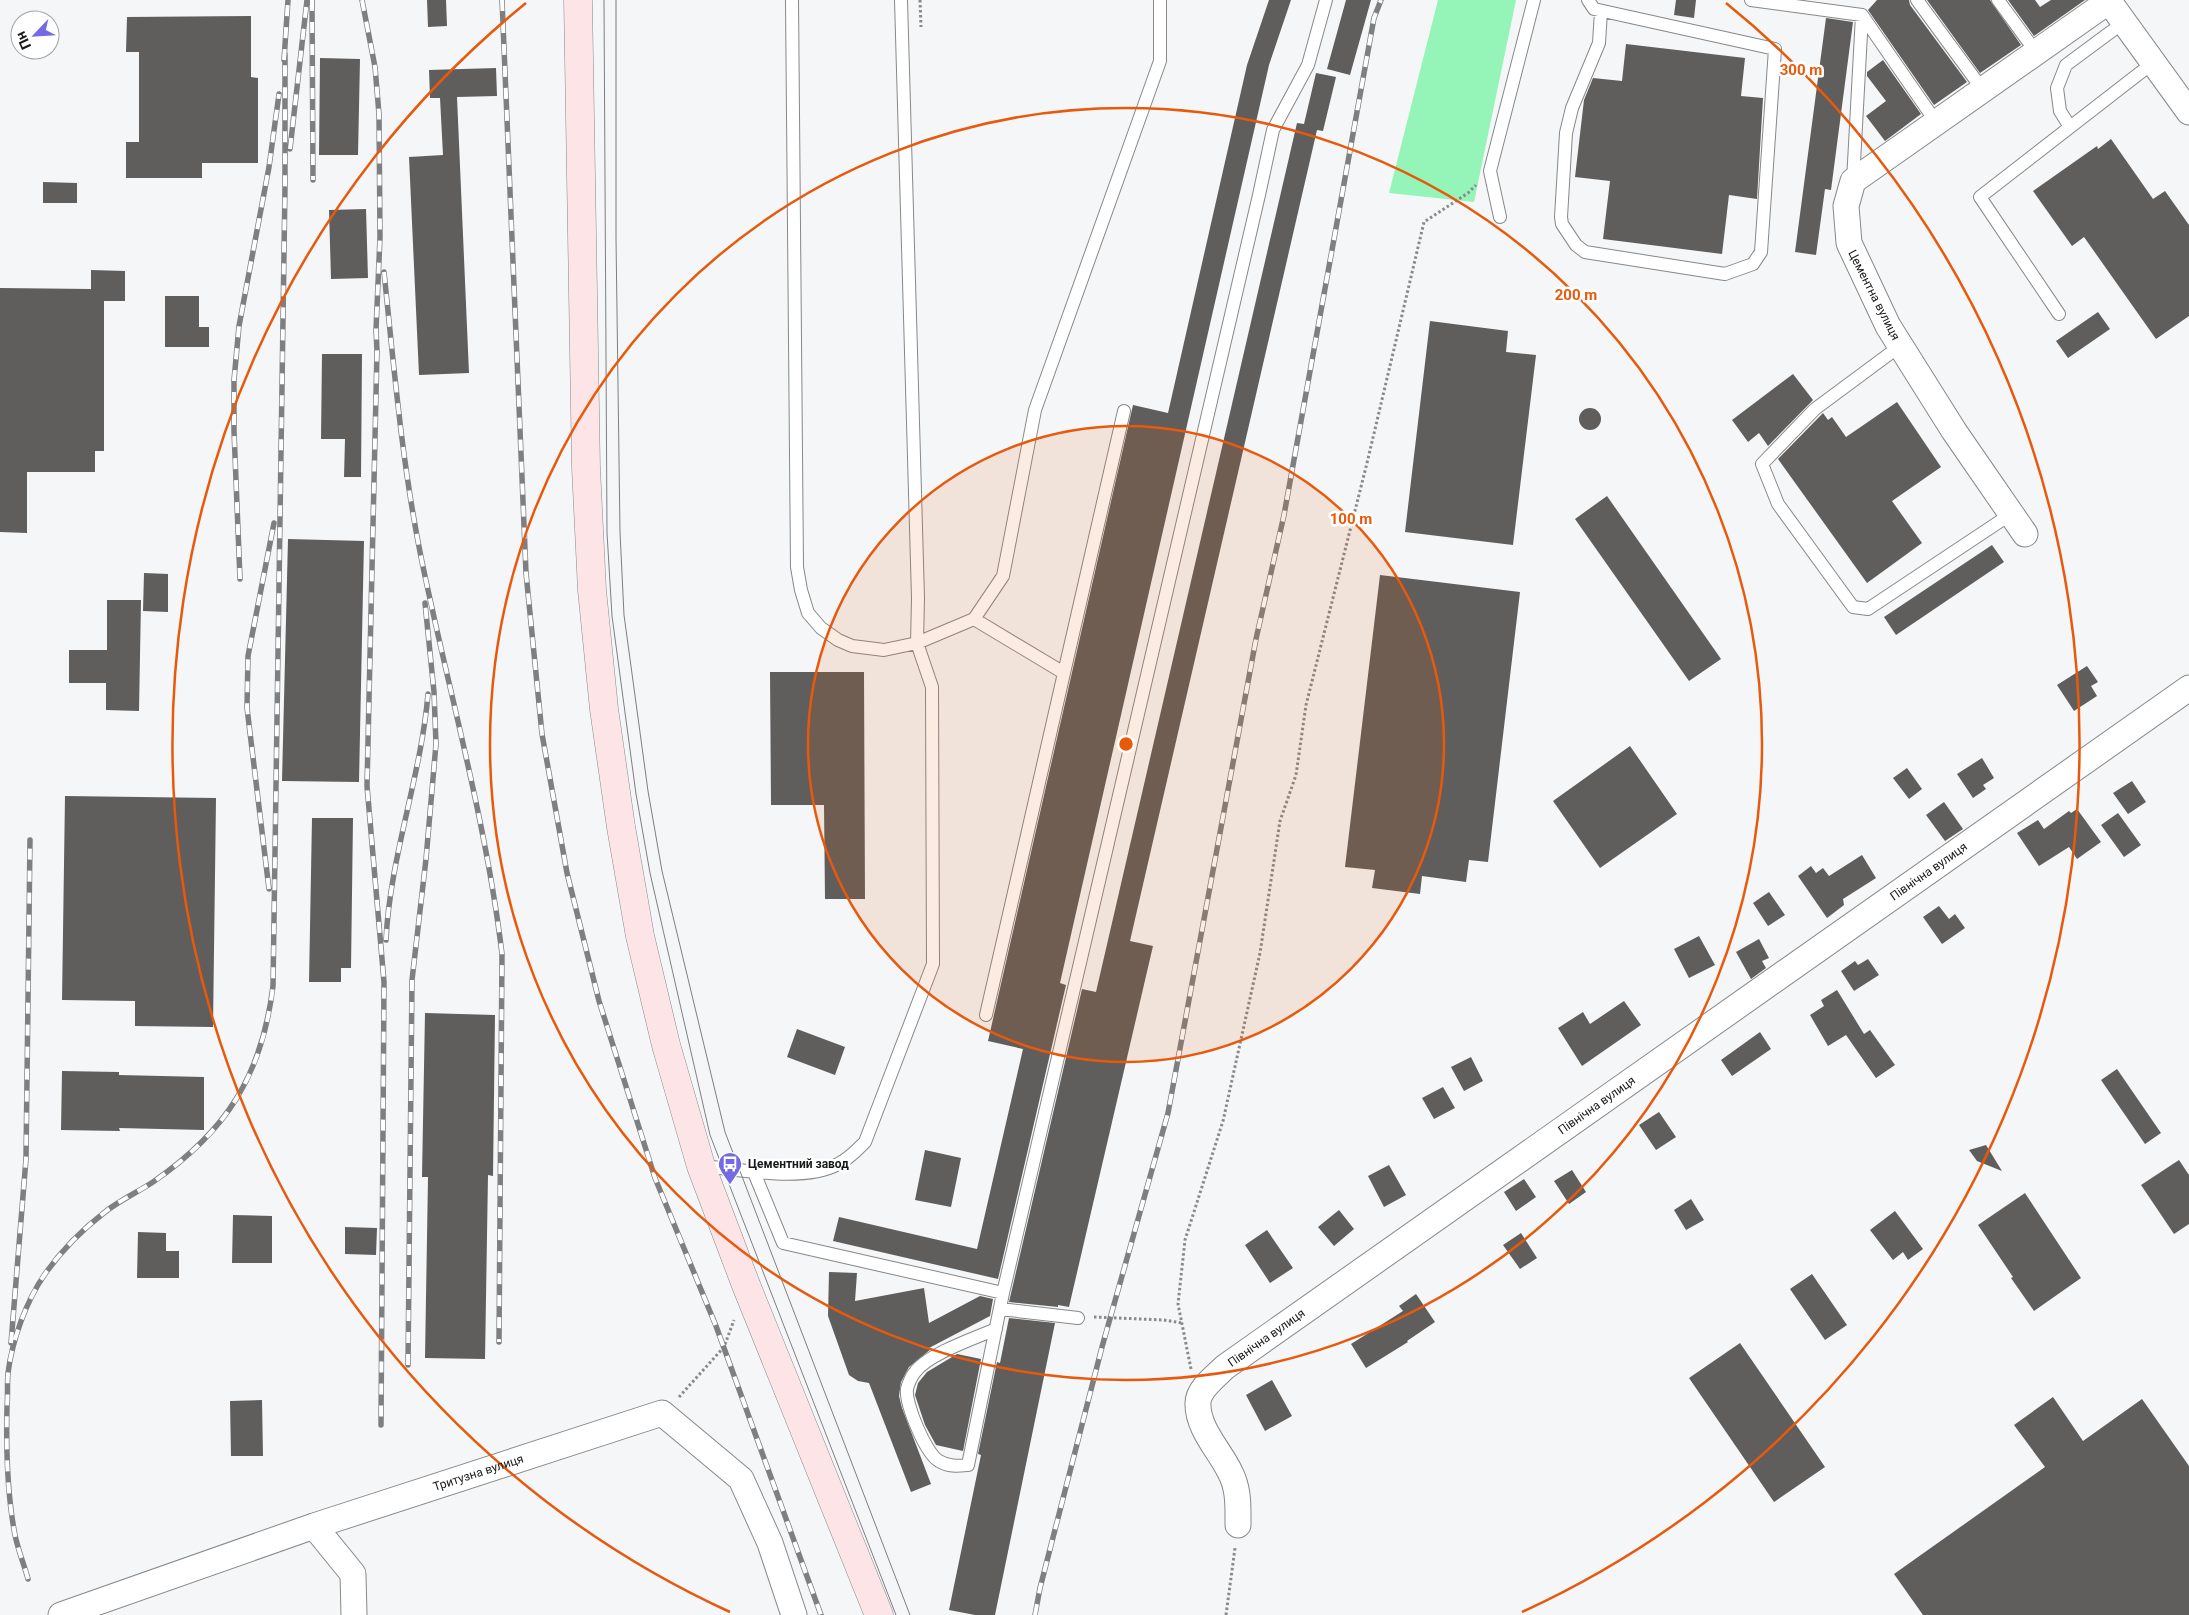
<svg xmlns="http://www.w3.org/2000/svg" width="2189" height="1615" font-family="Roboto,sans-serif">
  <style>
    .green { fill: #95f4b8 }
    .building { fill: #5f5e5c }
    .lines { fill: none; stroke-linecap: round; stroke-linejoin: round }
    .lane-casing { stroke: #86888a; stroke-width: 14 }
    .street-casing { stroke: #86888a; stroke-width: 27 }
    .secondary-casing { stroke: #86888a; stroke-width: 29 }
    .path { stroke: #87898a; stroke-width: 3; stroke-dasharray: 2.5 2.5; stroke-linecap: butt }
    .lane { stroke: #fff; stroke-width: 12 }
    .street { stroke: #fff; stroke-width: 25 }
    .secondary { stroke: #fde5e7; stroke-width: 28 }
    .tram { stroke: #7e7f80; stroke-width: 1 }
    .rail-casing { stroke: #7e7f80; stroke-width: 5.5 }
    .rail { stroke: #fff; stroke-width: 4; stroke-dasharray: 11; stroke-linecap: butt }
    .ring { fill: none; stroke: #e8590c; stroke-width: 2.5 }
    .labels { text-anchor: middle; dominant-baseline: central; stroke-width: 5; stroke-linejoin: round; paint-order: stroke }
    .street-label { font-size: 12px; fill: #171818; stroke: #fff }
    .poi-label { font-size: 12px; font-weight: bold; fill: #171818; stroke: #fff; text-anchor: start }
    .centre { fill: #e8590c; stroke: #fff; stroke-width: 2.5 }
    .ring-label { font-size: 15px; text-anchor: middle; font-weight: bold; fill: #e8590c; stroke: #fff; stroke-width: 5; stroke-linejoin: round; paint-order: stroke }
  </style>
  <rect width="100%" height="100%" fill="#f4f6f8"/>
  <path class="green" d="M1438,0H1516L1474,202L1389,193Z"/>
  <path class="building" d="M427,0H446L447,26L428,27Z
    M1269,0H1291L1269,65L1060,983L1066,985L998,1279L833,1241L839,1217L977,1249L1023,1049L988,1041L1133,405L1168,413L1247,65Z
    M1346,0H1371L1350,75L1327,69Z
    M1676,0H1696L1694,18L1674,15Z
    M1877,0H1909L1910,5L1967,82L1934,105L1868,10Z
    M1927,0H1990L2021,45L1980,73Z
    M2008,0H2035L2040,7L2051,0H2085L2034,36Z
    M251,16V77L258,78V163H202V178H126V142H139V52H126L127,17Z
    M1826,18L1853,22L1831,190L1825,189L1816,255L1795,252Z
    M1626,44L1745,58L1741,96L1763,98L1757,199L1729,195L1722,254L1603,239L1610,181L1575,177L1584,100L1593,78L1622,81Z
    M320,58L360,59L358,155H319Z
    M1883,60L1921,114L1885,141L1866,116L1886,101L1867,76V72Z
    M496,68L497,96L457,97L469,373L419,375L409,157L443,155L440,98H430L429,70Z
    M1316,73L1336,77L1323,131L1317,130L1130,941L1153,946L1069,1307L1058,1305V1307L1009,1302L1082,989L1096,992L1297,123L1304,124Z
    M2111,139L2153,199L2165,191L2189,225V316L2156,339L2084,237L2072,246L2033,191L2097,146L2098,149Z
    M43,182L77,183V203H43Z
    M366,209L368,278L331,279L329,210Z
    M91,270L125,271V301H104V451H95V472H27V533L0,532V288L91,289Z
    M165,296H199V327H209V347H165Z
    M2098,312L2110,329L2068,358L2056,341Z
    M1430,321L1508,331L1506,352L1536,355L1513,545L1405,532Z
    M322,354H362L361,477H344L345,439H321Z
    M1793,374L1813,400L1768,446L1759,433L1748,442L1732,420Z
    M1897,402L1941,467L1892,501L1922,543L1867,583L1778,459L1823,413L1828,420L1832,417L1846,437Z
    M1579 419a11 11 0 1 1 22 0a11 11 0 1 1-22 0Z
    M1607,496L1721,659L1689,681L1575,519Z
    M288,539L364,541L359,782L282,781Z
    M1992,545L2004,562L1896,635L1884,617Z
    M144,573L168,574V612L143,611Z
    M1380,575L1520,592L1488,862L1469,860L1466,882L1422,876L1420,894L1372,888L1375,870L1345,867Z
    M107,600H141L139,711L106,710V683H69V650H107Z
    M2087,666L2098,682L2091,686L2097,696L2074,711L2057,685Z
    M770,672H864L865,899H825L824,805H771Z
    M1630,746L1677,814L1600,868L1553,801Z
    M1982,758L1994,778L1983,785L1986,789L1973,798L1957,774Z
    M1907,768L1922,789L1909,799L1893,778Z
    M2132,781L2146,802L2128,814L2113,793Z
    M65,796L216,798L213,1027L135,1026V1001L62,1000Z
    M1944,802L1963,829L1945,841L1926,815Z
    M2077,809L2101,842L2077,859L2069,847L2039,866L2017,833L2038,820L2044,829L2069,811L2071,813Z
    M2118,813L2141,845L2124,857L2101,825Z
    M312,818H353L351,968H341V982H309Z
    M1862,855L1876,878L1843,899L1844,905L1827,918L1798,876L1811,866L1816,873L1823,868L1829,876Z
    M1769,892L1785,915L1768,926L1753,903Z
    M1939,906L1949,919L1955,914L1965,928L1942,944L1923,917Z
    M1699,936L1715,965L1689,978L1674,949Z
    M1759,939L1769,958L1762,961L1766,968L1751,979L1736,952Z
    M1868,959L1879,975L1854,991L1841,971L1855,961L1858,965Z
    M1837,990L1864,1034L1870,1030L1895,1065L1876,1078L1846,1035L1828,1046L1810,1015L1824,1006L1821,1000Z
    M1624,1001L1641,1025L1582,1066L1558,1028L1583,1012L1590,1024Z
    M425,1013L495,1015L493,1176L488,1175L485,1359L425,1358L428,1177H422Z
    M797,1029L845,1047L835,1075L787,1057Z
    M1760,1032L1771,1049L1732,1076L1721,1060Z
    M1471,1057L1483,1081L1464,1091L1451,1067Z
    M2117,1069L2161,1133L2145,1144L2101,1080Z
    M62,1071L119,1072V1075L204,1077V1130L119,1128L120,1131L61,1130Z
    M1443,1087L1455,1108L1434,1119L1422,1098Z
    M1659,1112L1676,1137L1656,1150L1639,1125Z
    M1986,1145L2002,1171L1977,1161L1969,1150Z
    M925,1150L961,1158L951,1207L915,1200Z
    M2179,1160L2189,1175V1224L2174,1234L2141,1185Z
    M1389,1165L1406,1195L1384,1207L1368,1176Z
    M1572,1170L1586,1192L1569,1204L1554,1181Z
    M1524,1179L1536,1197L1516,1211L1504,1192Z
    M2025,1193L2081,1278L2034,1311L2011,1278L2013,1277L1978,1225Z
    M1691,1199L1704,1220L1686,1230L1674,1210Z
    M1339,1210L1354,1229L1334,1246L1318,1227Z
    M1895,1211L1923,1249L1908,1260L1903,1252L1893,1260L1870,1230Z
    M233,1215L272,1216V1263H232Z
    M345,1227L377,1228L376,1255L345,1254Z
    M1267,1230L1293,1268L1270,1283L1245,1245Z
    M138,1232L166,1233V1251H179V1278H137Z
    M1521,1233L1537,1258L1520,1269L1503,1245Z
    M829,1272L857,1273L855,1301L924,1288L929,1323L980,1296L993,1299L990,1316L929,1348L931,1349L909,1367L901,1382L899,1396L902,1408L931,1484L911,1492L869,1383L858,1381L849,1375L828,1316Z
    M1812,1274L1847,1325L1825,1340L1790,1289Z
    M1416,1294L1435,1322L1407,1341L1408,1342L1366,1368L1351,1344L1403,1311L1399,1306Z
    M1009,1318L1055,1323L995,1615H975L949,1610L981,1455L978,1454L997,1362L1000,1363Z
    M1740,1343L1825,1467L1774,1502L1689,1378Z
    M957,1354L981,1359L963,1451L936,1445L925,1425L915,1395L918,1383L927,1372Z
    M1272,1380L1292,1416L1265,1431L1246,1395Z
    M2053,1397L2083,1441L2142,1399L2189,1466V1615H1923L1894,1574L2045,1467L2014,1425Z
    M262,1400L263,1456H231L230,1401Z"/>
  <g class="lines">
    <g class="lane-casing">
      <path id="lane" d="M792,0L797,567L801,590L808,613L821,628L838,640L852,646L884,650L917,643L974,619L1003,576L1035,410L1160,61V0
        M1588,0L1594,9L1775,49L1761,252L1753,264L1725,274L1585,252L1576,245L1562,224L1561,217L1566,133L1572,108L1599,43L1601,11
        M1751,0L1862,15L1853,181
        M1917,0L1983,90
        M1998,0L2036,52
        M1862,15L1936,122
        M2070,127L2060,111L2057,88L2066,65L2124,22
        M1500,217L1490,171L1534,0
        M2059,314L1980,197L2154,62
        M1900,346L1815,409L1762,464L1778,504L1853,607L1868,609L2011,514
        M974,619L1064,673L986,1015
        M1064,673L1124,411
        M701,1166C740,1169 803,1183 838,1164C849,1159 857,1150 865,1142L933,964L932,687L917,643L918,598L901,0
        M753,1170L783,1243L1003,1293L968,1465C957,1466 949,1467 939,1461C926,1454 905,1404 907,1389C908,1384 912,1375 915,1372C928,1354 975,1338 996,1329
        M1003,1293L1259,195L1273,130L1308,65L1326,0
        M1000,1309L1078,1318"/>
    </g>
    <g class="street-casing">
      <g id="street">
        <path d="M2108,0L2189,112"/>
        <path d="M2025,534L1954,431L1888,326L1849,243L1846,206L1853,181L2109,1"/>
        <path id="s1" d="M1238,1525C1238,1506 1239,1489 1230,1472C1220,1451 1197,1428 1198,1403C1198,1389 1216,1376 1225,1367L2189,688"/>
        <path d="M314,1526L353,1574L354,1615"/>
        <path id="s2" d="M61,1615L314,1526L662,1413L741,1479L770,1543L794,1615"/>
      </g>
    </g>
    <g class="secondary-casing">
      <path id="secondary" d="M578,0L586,468L592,590L604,709L621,827L640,936L666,1045L701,1166L746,1285L879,1615"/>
    </g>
    <path class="path" d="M920,0L921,27
      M1094,1317L1164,1320L1182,1323
      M1191,1369L1178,1304L1185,1240L1223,1121L1260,953L1280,821L1296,775L1306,705L1367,463L1424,222L1468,193L1476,185
      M679,1397L724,1347L734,1320
      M1226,1615L1235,1548"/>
    <use href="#lane" class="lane"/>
    <use href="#street" class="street"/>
    <use href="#secondary" class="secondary"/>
    <path class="tram" d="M604,0L607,533L612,616L636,794L650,873L710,1135L896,1615
      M616,0V238L620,532L624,615L648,791L662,871L725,1132L910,1615"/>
    <g class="rail-casing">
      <path id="rail" d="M312,0L313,180
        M362,0L375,67L379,114L380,237L376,330L377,351L367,786L384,982L381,1425
        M502,0L526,573L542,734L567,873L599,1001L655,1178L716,1326L821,1615
        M284,60L288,0
        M290,149L307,0
        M384,272C394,368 402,463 421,557C448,689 486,820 502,954L499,1342
        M240,579L234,431V380L239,326L269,167L279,94
        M269,889L247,708L248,656L274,523
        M386,940C390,856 421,777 428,694
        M11,1343L26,1159L30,840
        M408,1365L412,980L426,859L436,744L434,692L425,603
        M28,1579C24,1564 18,1550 15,1535C7,1494 6,1449 7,1407C8,1396 7,1384 8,1373C12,1341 26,1301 45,1274C61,1251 83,1229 105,1212C120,1200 138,1192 153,1182C227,1131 262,1075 273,986L285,186V54
        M1035,1615L1040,1588L1102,1347L1168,1113L1256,639L1284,515L1374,18L1381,0"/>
    </g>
    <use href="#rail" class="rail"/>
  </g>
  <circle cx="1126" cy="744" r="318" fill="#e8590c" fill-opacity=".12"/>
  <g class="ring">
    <circle cx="1126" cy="744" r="318"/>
    <circle cx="1126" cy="744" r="636"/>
    <path d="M730 1612A954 954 0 0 1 526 3M1726 3A954 954 0 0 1 1522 1612"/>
  </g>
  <defs>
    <g id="bus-pin" transform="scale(1.25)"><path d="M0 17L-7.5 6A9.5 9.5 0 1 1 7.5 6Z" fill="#746ae5" stroke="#fff"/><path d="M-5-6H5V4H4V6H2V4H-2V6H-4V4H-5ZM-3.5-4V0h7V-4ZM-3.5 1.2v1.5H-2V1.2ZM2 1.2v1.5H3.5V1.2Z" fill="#fff"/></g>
  </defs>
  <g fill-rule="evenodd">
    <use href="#bus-pin" x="730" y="1164"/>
  </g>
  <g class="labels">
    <g class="street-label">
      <text transform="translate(1874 295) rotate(63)">Цементна вулиця</text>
      <text stroke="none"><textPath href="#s1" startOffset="1038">Північна вулиця</textPath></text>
      <text stroke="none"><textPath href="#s1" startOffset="632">Північна вулиця</textPath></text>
      <text stroke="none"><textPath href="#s1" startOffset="228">Північна вулиця</textPath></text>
      <text stroke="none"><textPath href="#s2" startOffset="441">Тритузна вулиця</textPath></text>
    </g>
    <g class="poi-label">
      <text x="748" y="1164">Цементний завод</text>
    </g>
  </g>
  <circle cx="1126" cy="744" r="8" class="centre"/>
  <g class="ring-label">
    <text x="1801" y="75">300 m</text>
    <text x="1576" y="300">200 m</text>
    <text x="1351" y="524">100 m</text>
  </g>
  <g transform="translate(35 35) rotate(245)"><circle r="24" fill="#ffffff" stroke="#a2a3a3"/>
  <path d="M0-4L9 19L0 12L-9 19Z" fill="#746ae5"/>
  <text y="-8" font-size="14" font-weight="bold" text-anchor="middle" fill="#171818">Пн</text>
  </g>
</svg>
